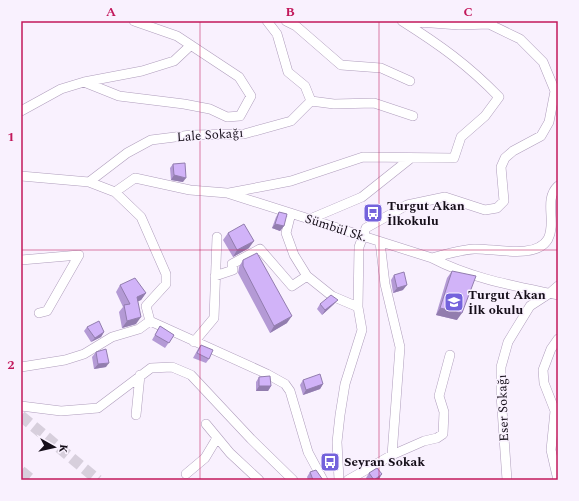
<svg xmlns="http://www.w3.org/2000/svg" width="579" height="501" font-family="Spectral,serif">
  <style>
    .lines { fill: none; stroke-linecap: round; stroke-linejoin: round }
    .major-tunnel { stroke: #d7cfdc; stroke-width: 11; stroke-dasharray: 11 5.5; stroke-linecap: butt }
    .minor-casing { stroke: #af9dbc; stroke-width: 10 }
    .minor { stroke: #fff; stroke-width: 9 }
    .wall { fill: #b49ad5 }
    .shaded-wall { fill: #927dae }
    .building { fill: #d1b3f8; stroke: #927dae }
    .grid { fill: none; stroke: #c2185b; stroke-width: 1; stroke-opacity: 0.55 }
    .labels { text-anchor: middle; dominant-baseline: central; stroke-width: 3; stroke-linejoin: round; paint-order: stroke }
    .street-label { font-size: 13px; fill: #150e19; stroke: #f9f1fe }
    .poi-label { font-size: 13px; font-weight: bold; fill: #150e19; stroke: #f9f1fe; text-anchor: start }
    .neatline { fill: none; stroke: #c2185b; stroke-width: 1.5 }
    .grid-label { font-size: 13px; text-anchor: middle; font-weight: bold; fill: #c2185b }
  </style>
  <rect width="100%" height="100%" fill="#f9f1fe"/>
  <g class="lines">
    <path class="major-tunnel" d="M21,416L98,480
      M21,471L32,480"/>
    <g class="minor-casing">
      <path id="minor" d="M286,21L296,26L341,65L381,68L410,81
        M405,21L459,25L489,24L493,22
        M84,82L142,71L174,61L191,45
        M311,101L334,104L374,103L413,116
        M21,111L61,89L84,82L119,96L184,104L210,109L227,117L240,116L251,96L239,77L177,36L134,21
        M21,176L89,182L115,192L141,217L166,274V284L146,306L150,321L267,374L285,384L290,391L308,452L323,480
        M89,182L127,153L151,140L191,135L244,134L291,121L311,101L305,86L288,72L277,34L267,21
        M115,192L135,178L190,190L227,193L432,258C472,279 515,286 558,295
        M229,193L291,181L363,157L454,158L461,137L485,116L499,97C468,65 440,45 402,21
        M291,213L286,233L294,255L307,276L332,296L358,307
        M310,219L362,197L411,158
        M380,242L385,284L400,347L392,455
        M432,258C446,254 460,250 474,249C494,248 536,260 548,239C557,222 543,200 558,186
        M21,260L79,255L47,311L39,313
        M215,276L233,270L232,264L260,249L292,286L307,276
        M194,342L214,318L217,237
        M21,367L65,360L84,354L112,337L139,329L150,321
        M21,406L61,411L98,408L151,368L172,367L191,375L251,439L293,480
        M136,415L140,375
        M206,424L230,453L259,480
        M186,474L205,458L217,438
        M339,480L337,442L340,415L345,384L362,330L358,307L359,247L366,228L407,205L445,197L485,210L497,208L504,201L501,167L505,158L513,151L541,136L549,122L555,91L543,62L520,39L489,24
        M348,480L392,455L424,441L437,438L443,434L444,412L439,396L450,355
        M507,480L501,395V367L508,342L530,306L550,293L558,286
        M558,480L551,450L555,411L544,383L543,370L551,349L558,339"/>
    </g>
    <use href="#minor" class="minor"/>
  </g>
  <path class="wall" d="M173,164L183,182L171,180L170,168Z
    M279,212L284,226L280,231L272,228L276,217Z
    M228,233L249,248L233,257L223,240Z
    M243,260L287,323L270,333L238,273L239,267Z
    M452,271L457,320L436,315L447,278Z
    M394,275L403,290L393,293L391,280Z
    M120,285L146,293L141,300L138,301L136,324L122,328L119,312L123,307L116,292Z
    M320,304H334L322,315L317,309Z
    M160,326L174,335L165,348L152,340Z
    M87,327L104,332L101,337L91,342L84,331Z
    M201,345L209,359L206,363L193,358L198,349Z
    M96,352L106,367L94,369L92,357Z
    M259,377L271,386L268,391H256V382Z
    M303,380L323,384L320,389L303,395L300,385Z
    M310,472L323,480H308L307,477Z
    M369,473L382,474L377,480H367L366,478Z"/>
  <path class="shaded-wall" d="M174,175L186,178L183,182L171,180Z
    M275,224L284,226L280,231L272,228Z
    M254,241L249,248L233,257L237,250Z
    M407,285L403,290L393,293L397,288Z
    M146,293L141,300L132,304L137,297Z
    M338,300L334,304L322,315L325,310Z
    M440,308L462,313L457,320L436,315Z
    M292,316L287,323L270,333L274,326Z
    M141,317L136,324L122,328L127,321Z
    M104,332L101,337L91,342L95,338Z
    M109,363L106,367L94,369L98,364Z
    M323,384L320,389L303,395L306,390Z
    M259,386H271L268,391H256Z
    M382,474L379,479L377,480H374Z"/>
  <path class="building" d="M185,163L186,178L174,175L173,164Z
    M279,212L287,214L284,226L275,224Z
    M244,224L254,241L237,250L228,233Z
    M257,253L292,316L274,326L243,266V260Z
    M452,271L476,276L462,313L440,308Z
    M404,272L407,285L397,288L394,275Z
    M135,278L146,293L137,297L141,317L127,321L124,305L130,304L120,285Z
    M331,295L338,300L325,310L320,304Z
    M99,321L104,332L95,338L87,327Z
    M160,326L174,335L169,343L155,335Z
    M201,345L213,350L209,359L197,353Z
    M106,349L109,363L98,364L96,352Z
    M320,374L323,384L306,390L303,380Z
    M270,376L271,386H259V377Z
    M377,468L382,474L374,480L369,473Z
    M316,470L323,480H313L310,472Z"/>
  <path class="grid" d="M200,21V480M379,21V480M21,250H558"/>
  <defs>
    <g id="bus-square" transform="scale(1)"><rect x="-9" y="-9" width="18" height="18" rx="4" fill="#7462dc" stroke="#f9f1fe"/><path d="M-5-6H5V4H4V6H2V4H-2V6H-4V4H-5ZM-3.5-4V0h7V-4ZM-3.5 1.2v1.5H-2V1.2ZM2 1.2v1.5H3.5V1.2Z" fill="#fff"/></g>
    <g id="school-square" transform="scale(1)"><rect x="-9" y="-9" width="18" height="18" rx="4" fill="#7462dc" stroke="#f9f1fe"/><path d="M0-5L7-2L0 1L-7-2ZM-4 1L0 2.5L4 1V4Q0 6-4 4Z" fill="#fff"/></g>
  </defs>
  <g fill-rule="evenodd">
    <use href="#bus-square" x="373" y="213"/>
    <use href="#school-square" x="454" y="302"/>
    <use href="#bus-square" x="330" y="462"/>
  </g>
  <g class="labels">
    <g class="street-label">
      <text transform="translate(210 135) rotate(-4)">Lale Sokağı</text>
      <text transform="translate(336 228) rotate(18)">Sümbül Sk.</text>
      <text transform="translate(503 408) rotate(-92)">Eser Sokağı</text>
    </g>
    <g class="poi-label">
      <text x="387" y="206">Turgut Akan<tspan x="387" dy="15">İlkokulu</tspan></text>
      <text x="468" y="295">Turgut Akan<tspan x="468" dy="15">İlk okulu</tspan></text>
      <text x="344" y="462">Seyran Sokak</text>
    </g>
  </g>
  <rect width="579" height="501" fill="none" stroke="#f9f1fe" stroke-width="44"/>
  <g transform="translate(54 447) rotate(98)" stroke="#f9f1fe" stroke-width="3" paint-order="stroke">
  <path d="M0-3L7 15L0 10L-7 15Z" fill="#150e19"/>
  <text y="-6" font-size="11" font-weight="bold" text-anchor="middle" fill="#150e19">K</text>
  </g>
  <rect x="22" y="22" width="535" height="457" class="neatline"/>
  <g class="grid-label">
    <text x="111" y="16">A</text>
    <text x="290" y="16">B</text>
    <text x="468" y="16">C</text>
    <text x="11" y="141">1</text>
    <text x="11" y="369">2</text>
  </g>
</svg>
